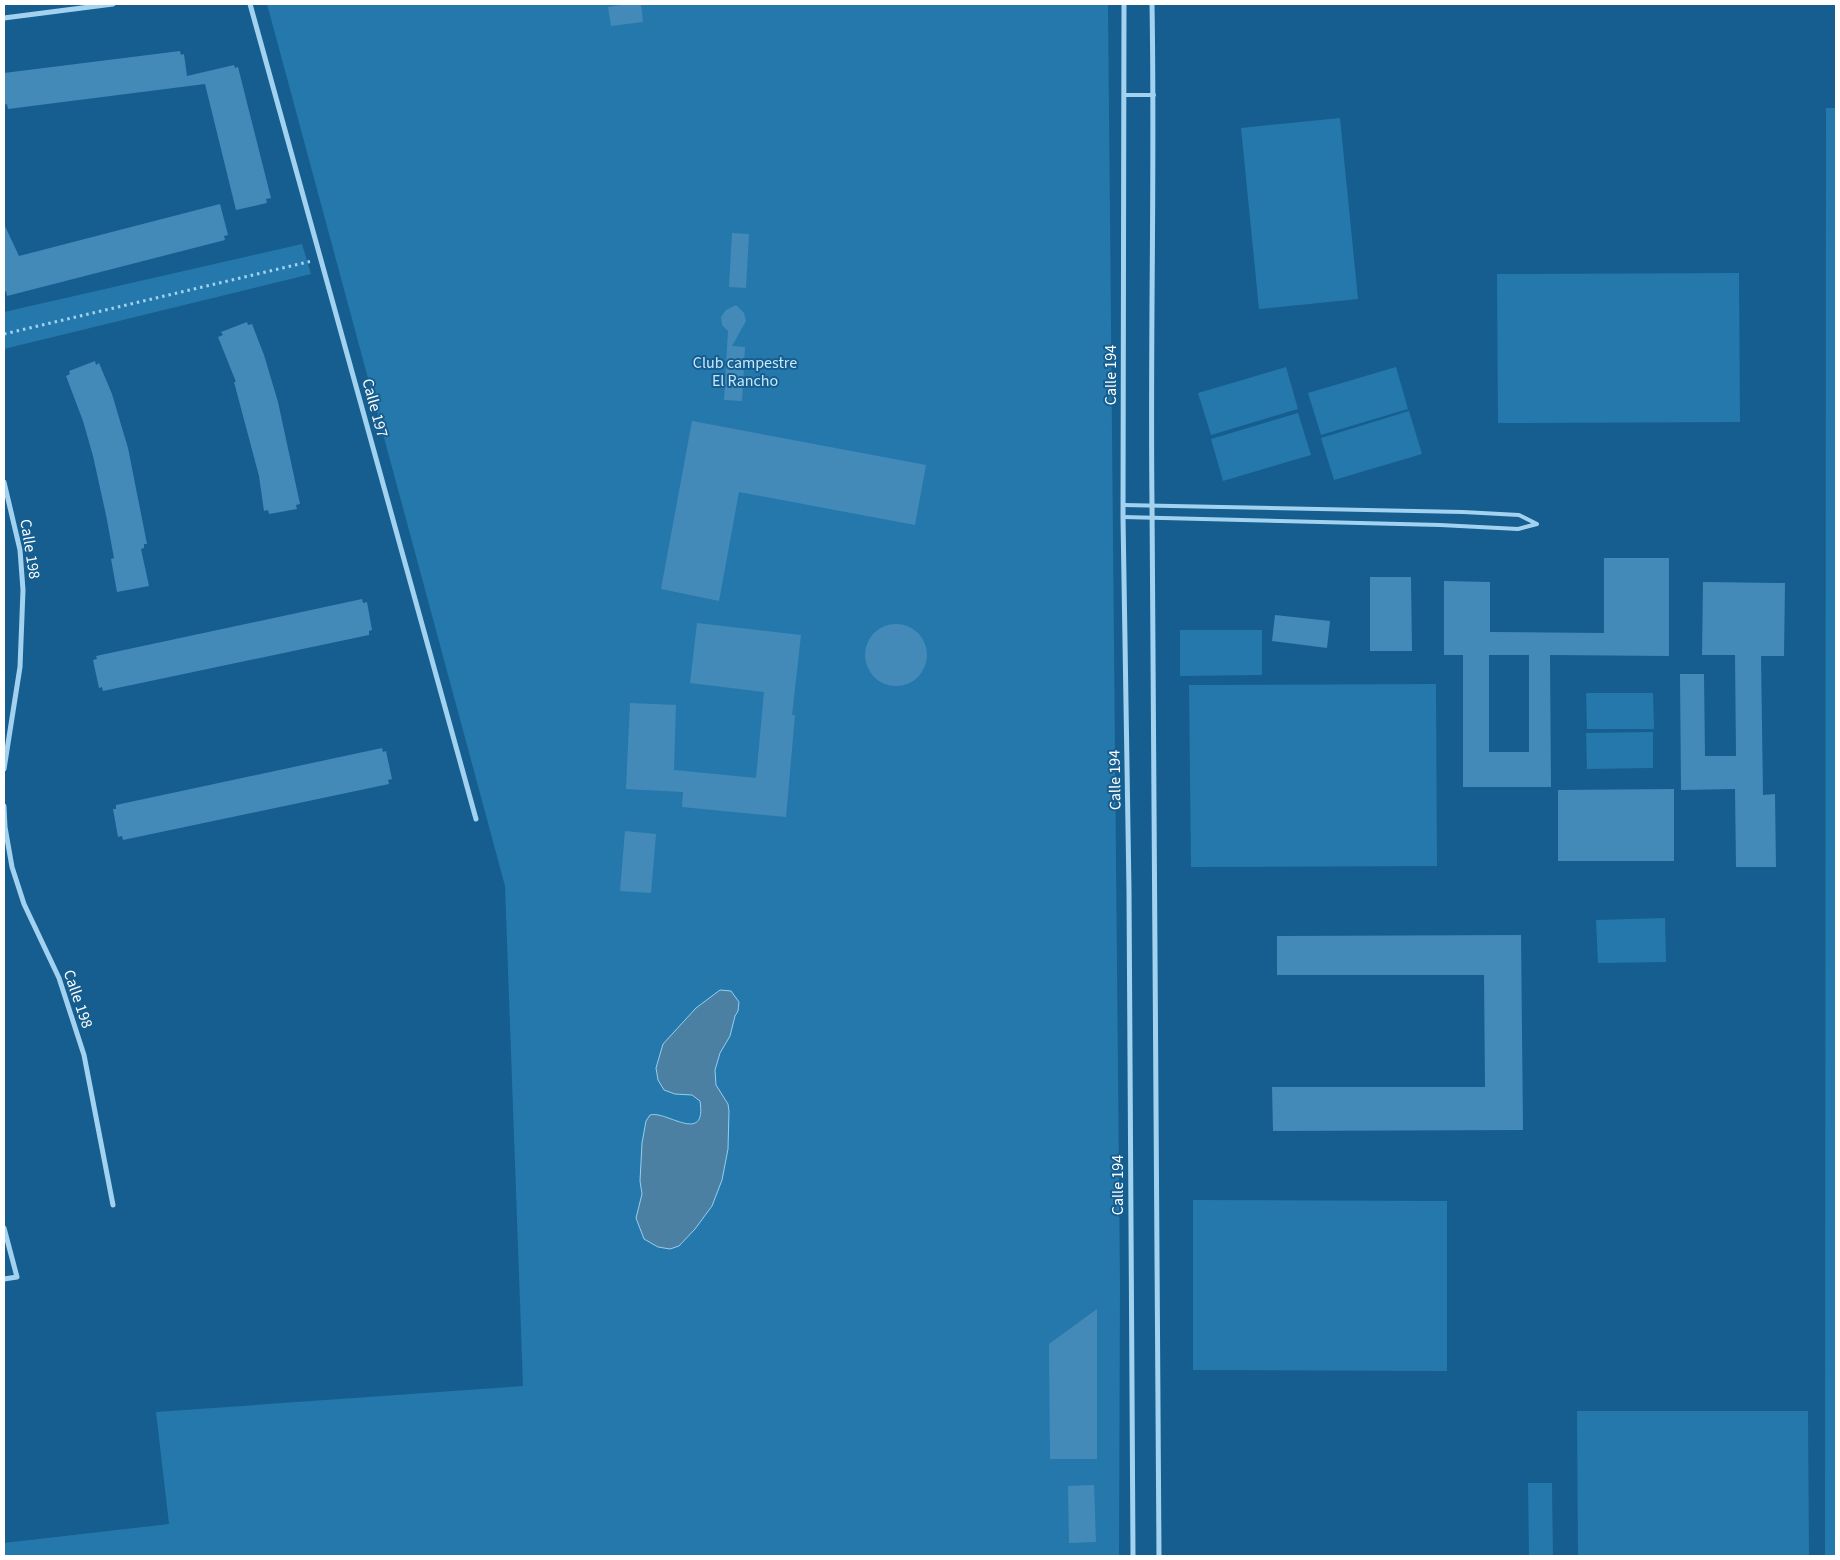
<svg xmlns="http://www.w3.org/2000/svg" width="1840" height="1560" font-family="'Source Sans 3',sans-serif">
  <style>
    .green { fill: #2578ac }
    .water { fill: #4c80a2; stroke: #94cff3 }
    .building { fill: #438ab9; fill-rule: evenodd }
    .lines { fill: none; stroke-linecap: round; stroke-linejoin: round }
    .path { stroke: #a2d2f0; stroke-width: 3; stroke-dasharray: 2.5 4; stroke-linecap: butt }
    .service { stroke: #a2d2f0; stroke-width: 4 }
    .minor { stroke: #a2d2f0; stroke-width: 5 }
    .labels { text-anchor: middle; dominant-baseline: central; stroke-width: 4; stroke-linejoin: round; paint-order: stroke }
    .park-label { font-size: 16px; fill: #c8e8fc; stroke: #155e8f }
    .street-label { font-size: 16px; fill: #fff; stroke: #155e8f }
  </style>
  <rect width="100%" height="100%" fill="#155e8f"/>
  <path class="green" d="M267,4H1108L1120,1285L1119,1556H4V1543L169,1524L156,1412L523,1386L505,886Z
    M1826,108H1836V1556H1825Z
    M1340,118L1358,299L1259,309L1241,128Z
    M302,244L311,274L4,349V312Z
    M1739,273L1740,422L1498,423L1497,274Z
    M1286,367L1298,409L1211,435L1198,393Z
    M1396,367L1408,409L1321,435L1308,393Z
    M1409,411L1422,454L1334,480L1321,438Z
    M1298,413L1311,455L1223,481L1211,439Z
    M1180,630H1262V675L1180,676Z
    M1436,684L1437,866L1191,867L1189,685Z
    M1586,693H1653L1654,729H1587Z
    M1653,732V768L1587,769L1586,733Z
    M1665,918L1666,962L1598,963L1596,920Z
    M1193,1200L1447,1201V1371L1193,1370Z
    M1577,1411H1808L1809,1556H1578Z
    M1528,1483H1552L1553,1556H1529Z"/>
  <path class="water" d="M720,990L731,991L739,1002L738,1011L735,1016L730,1036L720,1053L715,1070L716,1085L728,1104L729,1111L728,1149L722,1180L712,1206L695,1229L679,1246L670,1249L658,1247L644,1239L636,1218L642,1194L640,1181L642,1143L646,1121L650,1115C666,1110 707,1146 700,1101L692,1095L675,1094L664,1090L658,1080L656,1068L663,1044L696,1008Z"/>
  <path class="building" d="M628,4H641L643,22L611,26L608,7Z
    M180,51L181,55L184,54L187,76L234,65L235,68L238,67L271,198L266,199L267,203L236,210L205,84L8,109L7,104L4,105V73Z
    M220,204L228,235L224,236L225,240L7,296L6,291L4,292V224L19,256Z
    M732,233L749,234L746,288L729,287Z
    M736,305L744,313L746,321L732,346L745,347L742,401L724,400L728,331L722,325L721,317L726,310Z
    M247,322L248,325L252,324L264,355L278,402L300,504L296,505L297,509L269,514L268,510L264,511L259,476L234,382H236L218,337L223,335L221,332Z
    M95,361L96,365L99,363L112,394L128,448L147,544H144V548L141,549L149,586L117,592L111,559L114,558L106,515L93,456L83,421L66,376L70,374L69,371Z
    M692,421L926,465L915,525L739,492L719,601L661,589Z
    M1604,558H1669V656L1550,655L1551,787H1463V655H1444V581L1490,582V632L1604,633ZM1489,655H1529V752H1489Z
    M1370,577H1411L1412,651H1370Z
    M1703,582L1785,583L1784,656H1761L1763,795L1775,794L1776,867H1736L1735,789L1681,790L1680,674H1704L1705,756H1736L1735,655H1702Z
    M362,599L363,603L367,602L372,630L369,631V635L103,691L102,687L99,688L93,660L97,659L96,656Z
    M1275,615L1330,621L1327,648L1272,641Z
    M697,623L801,635L792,715H795L786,817L682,807L683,792L626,789L630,703L676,705L674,770L756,778L764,692L690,683Z
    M865 655a31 31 0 1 1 62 0a31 31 0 1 1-62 0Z
    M382,748L383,752L386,751L392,779L388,780L389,784L123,840L122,836L118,837L113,809H116V805Z
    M1674,789V861H1558V790Z
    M625,831L656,834L651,893L620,891Z
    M1521,935L1523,1130L1273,1131L1272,1087H1485L1484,975H1277V936Z
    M1097,1309V1459H1050L1049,1344Z
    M1094,1485L1096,1542L1069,1543L1068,1486Z"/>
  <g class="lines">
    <path class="path" d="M4,334L312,261"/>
    <path class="service" d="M1125,95H1154
      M1123,505L1463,512L1519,515L1537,524
      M1123,517L1440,525L1518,529L1537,524"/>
    <path class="minor" d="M250,4L476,819
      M1124,4L1123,517L1129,890L1133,1556
      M1152,4C1155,170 1150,337 1152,503C1156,854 1158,1205 1159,1556
      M4,18L113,4
      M4,482L20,550L23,590L20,667L4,769
      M4,806L5,827L12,867L24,904L59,978L84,1055L113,1205
      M4,1228L17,1277L4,1279"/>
  </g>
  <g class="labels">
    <g class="park-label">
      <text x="745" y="363">Club campestre<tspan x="745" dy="18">El Rancho</tspan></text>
    </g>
    <g class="street-label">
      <text transform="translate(1111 375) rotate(-90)">Calle 194</text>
      <text transform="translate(375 408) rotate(75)">Calle 197</text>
      <text transform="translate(30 549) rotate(81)">Calle 198</text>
      <text transform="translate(1115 780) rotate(-91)">Calle 194</text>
      <text transform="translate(78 999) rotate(71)">Calle 198</text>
      <text transform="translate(1118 1185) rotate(-90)">Calle 194</text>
    </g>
  </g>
  <rect width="1840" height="1560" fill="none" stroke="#ffffff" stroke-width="10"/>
</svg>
